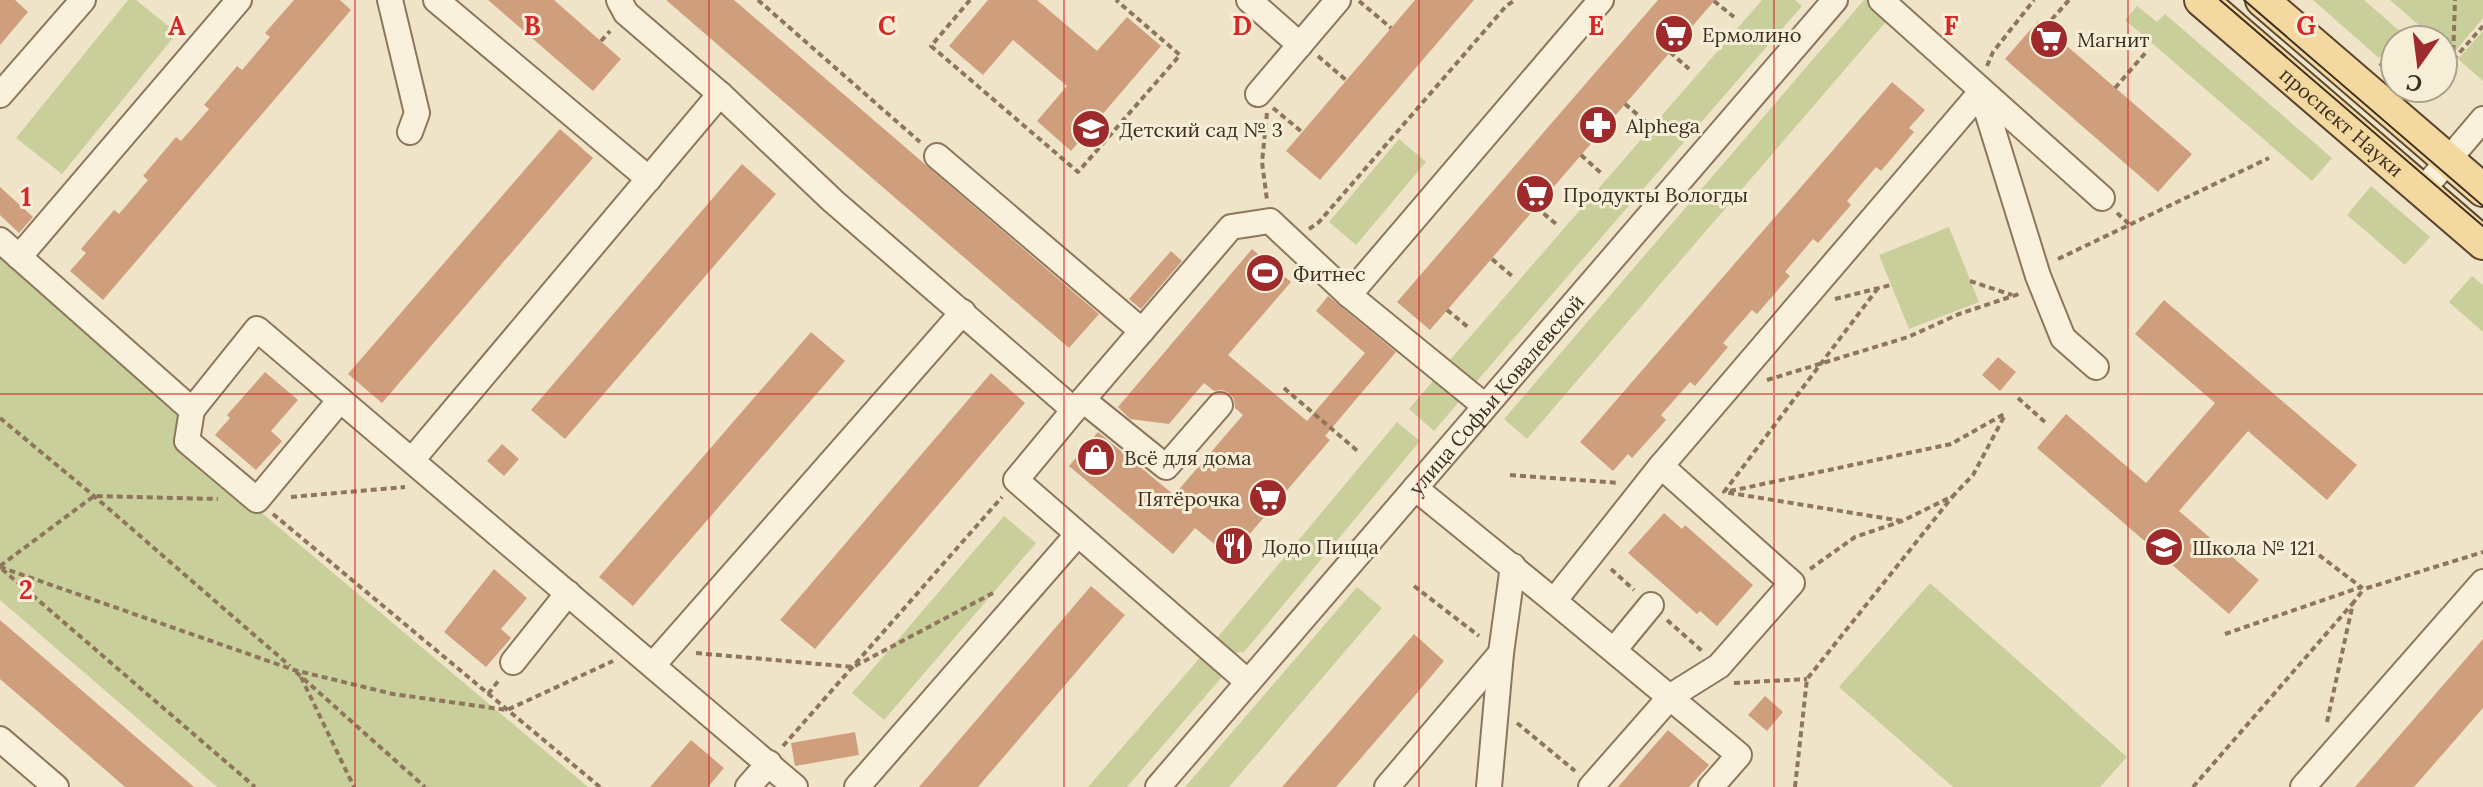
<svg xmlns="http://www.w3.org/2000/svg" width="2483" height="787" font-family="Lora,serif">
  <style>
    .green { fill: #c9cf9b }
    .building { fill: #cf9f7d }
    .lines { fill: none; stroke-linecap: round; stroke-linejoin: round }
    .minor-casing { stroke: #8d765c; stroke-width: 28 }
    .major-casing { stroke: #5b4430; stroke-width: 36 }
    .path { stroke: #8d765c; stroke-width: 4; stroke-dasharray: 6 4; stroke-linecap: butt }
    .minor { stroke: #faf1dc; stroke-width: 24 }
    .major { stroke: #f3d9a0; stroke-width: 32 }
    .tram { stroke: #3d2e20; stroke-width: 2 }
    .grid { fill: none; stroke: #d62828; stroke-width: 2; stroke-opacity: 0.55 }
    .labels { text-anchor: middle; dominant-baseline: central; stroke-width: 6; stroke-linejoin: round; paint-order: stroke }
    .poi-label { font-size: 20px; fill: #3d2e20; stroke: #f7eed8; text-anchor: start }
    .street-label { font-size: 20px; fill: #3d2e20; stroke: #f7eed8 }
    .grid-label { font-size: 26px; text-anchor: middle; font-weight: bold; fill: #d62828; stroke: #f7eed8; stroke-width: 6; stroke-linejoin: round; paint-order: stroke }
  </style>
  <rect width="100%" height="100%" fill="#f0e4c8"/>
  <path class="green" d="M128,0H136L177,33L62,174L16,138Z
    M1762,0H1795L1802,6L1476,382L1450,360Z
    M1864,0H1870L1890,17L1527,439L1504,419Z
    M2313,0H2364L2401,32L2379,58Z
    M2390,0H2483V18L2453,54L2443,46V40H2436Z
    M2137,6L2157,22L2165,14L2332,158L2312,181L2125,20Z
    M2483,31V81L2458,59Z
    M1399,139L1426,162L1356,245L1329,222Z
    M2371,186L2430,237L2405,265L2347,215Z
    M1949,227L1979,302L1909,329L1879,255Z
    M0,251L181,412L175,440L588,787H217L0,600Z
    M2472,276L2483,285V332L2449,302Z
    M1438,375L1463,397L1434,431L1409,409Z
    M1397,422L1420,441L1244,652L1233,653L1217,638Z
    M1004,516L1036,543L884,720L852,693Z
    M1930,583L2127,757L2100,787H1953L1839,687Z
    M1357,587L1382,608L1229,787H1185Z
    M1204,653L1222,672L1221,678L1127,787H1088Z"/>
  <path class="building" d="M0,0H15L28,12L0,45Z
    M294,0H340L351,10L103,300L70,271L86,253L81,249L114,210L119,214L148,180L143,176L176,137L181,141L209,109L204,105L237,66L242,70L270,37L265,33Z
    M488,0H554L621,59L593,91Z
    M666,0H734L1099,314L1069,348Z
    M988,0H1037L1097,51L1127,17L1161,46L1071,151L1037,121L1067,86L1013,40L983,75L949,46Z
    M1415,0H1474L1320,180L1286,151Z
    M1658,0H1715L1430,330L1397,302Z
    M2038,21L2192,154L2158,192L2005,59Z
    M1892,82L1925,110L1909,128L1914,132L1881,171L1876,167L1847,201L1851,205L1818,243L1813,239L1785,272L1790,276L1757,314L1752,310L1723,343L1728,347L1695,386L1690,382L1661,415L1666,420L1632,458L1628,454L1613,471L1580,442Z
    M560,129L593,158L382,403L348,374Z
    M742,164L776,194L565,439L531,410Z
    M0,187L33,217L19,233L0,215Z
    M1252,249L1291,282L1228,355L1307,421L1365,353L1316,311L1328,296L1396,352L1325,436L1330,440L1230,557L1195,528L1173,554L1069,466L1098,432L1174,495L1243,415L1235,408L1234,399L1229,393L1222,390L1214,391L1204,383L1169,424L1130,419L1118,407Z
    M1171,251L1182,261L1141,309L1129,299Z
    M2164,300L2357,465L2327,500L2248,431L2179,511L2259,580L2229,614L2037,448L2066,414L2146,483L2215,403L2135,334Z
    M811,332L845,361L633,606L599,577Z
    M1998,357L2016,372L2000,391L1982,375Z
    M265,372L298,400L271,431L282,441L256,470L215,435L230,418L227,415Z
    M991,373L1025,403L815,649L780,620Z
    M502,444L519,459L504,476L487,461Z
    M1664,513L1682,529L1685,525L1753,585L1717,626L1700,611L1697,614L1628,553Z
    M494,569L527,598L501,629L511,638L486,667L444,632Z
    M1091,586L1125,615L978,787H919Z
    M0,620L194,787H125L42,715L0,679Z
    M1414,634L1444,661L1412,699L1336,787H1282Z
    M2483,639V708L2414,787H2355Z
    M1765,696L1783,712L1767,731L1748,715Z
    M1668,730L1709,765L1689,787H1618Z
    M855,732L859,755L795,766L791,743Z
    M691,740L724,768L708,787H650Z"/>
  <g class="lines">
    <g class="minor-casing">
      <g id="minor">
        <path d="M390,0L417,113L410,132"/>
        <path d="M436,0L649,179"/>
        <path d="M619,0L626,13L720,94L833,201L1074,410L1016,480L1248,682"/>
        <path d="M1249,0L1300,45"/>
        <path d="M1881,0L2102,198"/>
        <path d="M1981,92L2038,276L2063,338L2096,367"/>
        <path d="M1258,94L1338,0"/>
        <path d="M0,95L83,0"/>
        <path d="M937,156L1142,331"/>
        <path d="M2422,191L2483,119"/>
        <path d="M0,240L192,410L257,329L795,787"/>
        <path d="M19,257L239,0"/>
        <path d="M1083,400L1166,467L1220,405"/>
        <path d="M1485,406L1349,295L1601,0"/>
        <path d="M192,410L187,441L257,500L340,400"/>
        <path d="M1074,410L1231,227L1270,221L1349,295"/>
        <path d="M412,460L720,94"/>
        <path d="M1415,488L1554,601L1661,466L1981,92"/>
        <path d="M1554,601L1739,755L1711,787"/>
        <path d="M1614,650L1651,605"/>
        <path d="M513,662L568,593"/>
        <path d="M653,665L963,312"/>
        <path d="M0,739L56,787"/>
        <path d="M748,787L769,763"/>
        <path d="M857,787L1077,535"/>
        <path id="s1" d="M1158,787L1835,0"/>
        <path d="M1387,787L1501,653"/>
        <path d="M1489,787L1501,653L1513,566"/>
        <path d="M1591,787L1671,696L1719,666L1792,583L1661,466"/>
        <path d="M2303,787L2483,582"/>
      </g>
    </g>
    <g class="major-casing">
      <g id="major">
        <path id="s2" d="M2201,0L2483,243"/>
        <path d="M2262,0L2483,190"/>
      </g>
    </g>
    <path class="path" d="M758,0L920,142
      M970,0L931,46L1078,172L1180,55L1116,0
      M1359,1L1391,28
      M1714,1L1734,17
      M2045,27L2069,0
      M2403,40L2412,29
      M601,41L610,31
      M1670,52L1689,69
      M1318,56L1346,80
      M2453,60L2483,26
      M2453,61L2455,0
      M1987,66L1993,52L2034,0
      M2380,66L2395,49
      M2115,88L2147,51
      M1625,104L1645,121
      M1273,108L1302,132
      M1267,113L1262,162L1267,200
      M1581,155L1601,173
      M1536,207L1556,224
      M2117,213L2130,225
      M1309,229L1319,222L1507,5L1516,0
      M1492,259L1512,276
      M2058,259L2269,158
      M1970,281L2012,295
      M1878,288L1724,492L1902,521
      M1835,299L1891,285
      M1447,310L1468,327
      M1767,380L1908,337L1959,314L2019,294
      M1284,388L1360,453
      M2018,398L2047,424
      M0,418L94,496L290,666
      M1510,475L1619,483
      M1730,491L1951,444L2006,413
      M291,497L405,487
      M273,514L600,787
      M2303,543L2361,587
      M0,566L94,496L218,499
      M0,567L294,670L393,694L507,710L613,661
      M2,569L255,787
      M1611,569L1634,590
      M1810,569L1855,537L1902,521L1953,496L1973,475L2005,415
      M1414,586L1479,636
      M1667,620L1702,651
      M2225,634L2361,587L2364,589L2483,552
      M696,653L853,667L993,593
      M296,672L425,787
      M301,677L354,787
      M1734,683L1807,679
      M488,694L499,680
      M2327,722L2353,603L2363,590
      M1517,723L1575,771
      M783,746L1002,497
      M1795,787L1807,679L1953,496
      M2193,787L2353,603"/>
    <use href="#minor" class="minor"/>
    <use href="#major" class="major"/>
    <path class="tram" d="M2220,0L2483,226
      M2244,0L2483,206"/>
  </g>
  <path class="grid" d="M355,0V787M709,0V787M1064,0V787M1419,0V787M1774,0V787M2128,0V787M0,394H2483"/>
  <defs>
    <g id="supermarket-disc" transform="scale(2)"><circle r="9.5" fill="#9e2a2b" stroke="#f7eed8"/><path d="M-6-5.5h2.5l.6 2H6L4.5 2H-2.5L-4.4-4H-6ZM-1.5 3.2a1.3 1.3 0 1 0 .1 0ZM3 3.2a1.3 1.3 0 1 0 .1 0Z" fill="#fff"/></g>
    <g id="pharmacy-disc" transform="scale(2)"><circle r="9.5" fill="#9e2a2b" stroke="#f7eed8"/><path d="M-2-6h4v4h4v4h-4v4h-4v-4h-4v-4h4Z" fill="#fff"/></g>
    <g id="school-disc" transform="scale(2)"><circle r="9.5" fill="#9e2a2b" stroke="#f7eed8"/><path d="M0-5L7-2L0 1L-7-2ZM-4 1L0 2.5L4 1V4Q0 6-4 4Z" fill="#fff"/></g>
    <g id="stadium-disc" transform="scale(2)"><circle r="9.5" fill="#9e2a2b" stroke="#f7eed8"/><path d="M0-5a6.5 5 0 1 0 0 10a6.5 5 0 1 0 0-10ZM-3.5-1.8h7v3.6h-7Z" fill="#fff"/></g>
    <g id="shop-disc" transform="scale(2)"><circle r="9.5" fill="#9e2a2b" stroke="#f7eed8"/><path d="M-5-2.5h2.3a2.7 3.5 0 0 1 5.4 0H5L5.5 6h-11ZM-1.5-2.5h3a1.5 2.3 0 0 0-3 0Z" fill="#fff"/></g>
    <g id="restaurant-disc" transform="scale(2)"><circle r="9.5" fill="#9e2a2b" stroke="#f7eed8"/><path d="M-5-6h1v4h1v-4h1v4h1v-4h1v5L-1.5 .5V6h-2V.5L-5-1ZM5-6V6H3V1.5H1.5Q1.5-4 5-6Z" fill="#fff"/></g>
  </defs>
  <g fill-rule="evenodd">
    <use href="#supermarket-disc" x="1674" y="34"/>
    <use href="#supermarket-disc" x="2049" y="39"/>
    <use href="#pharmacy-disc" x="1598" y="125"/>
    <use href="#school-disc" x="1091" y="129"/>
    <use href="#supermarket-disc" x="1535" y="194"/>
    <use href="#stadium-disc" x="1265" y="273"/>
    <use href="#shop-disc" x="1096" y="457"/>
    <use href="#supermarket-disc" x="1268" y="498"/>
    <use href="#restaurant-disc" x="1234" y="546"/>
    <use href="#school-disc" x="2164" y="547"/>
  </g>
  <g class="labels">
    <g class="poi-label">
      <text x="1702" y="34">Ермолино</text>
      <text x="2077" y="39">Магнит</text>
      <text x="1626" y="125">Alphega</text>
      <text x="1119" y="129">Детский сад № 3</text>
      <text x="1563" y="194">Продукты Вологды</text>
      <text x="1293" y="273">Фитнес</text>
      <text x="1124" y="457">Всё для дома</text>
      <text x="1240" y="498" text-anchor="end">Пятёрочка</text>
      <text x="1262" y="546">Додо Пицца</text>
      <text x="2192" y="547">Школа № 121</text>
    </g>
    <g class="street-label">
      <text stroke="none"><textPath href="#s2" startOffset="186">проспект Науки</textPath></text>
      <text stroke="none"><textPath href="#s1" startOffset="518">улица Софьи Ковалевской</textPath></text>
    </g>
  </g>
  <g class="grid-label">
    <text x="177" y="35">A</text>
    <text x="532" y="35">B</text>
    <text x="887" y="35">C</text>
    <text x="1242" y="35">D</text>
    <text x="1596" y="35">E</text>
    <text x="1951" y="35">F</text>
    <text x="2306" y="35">G</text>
    <text x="26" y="206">1</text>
    <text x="26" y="599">2</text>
  </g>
  <g transform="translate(2419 64) rotate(194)"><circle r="38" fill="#f7eed8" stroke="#ada18e" stroke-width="2"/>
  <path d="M0-6L14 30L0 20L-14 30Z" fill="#9e2a2b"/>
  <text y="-12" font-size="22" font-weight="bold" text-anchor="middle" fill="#3d2e20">С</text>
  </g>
</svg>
